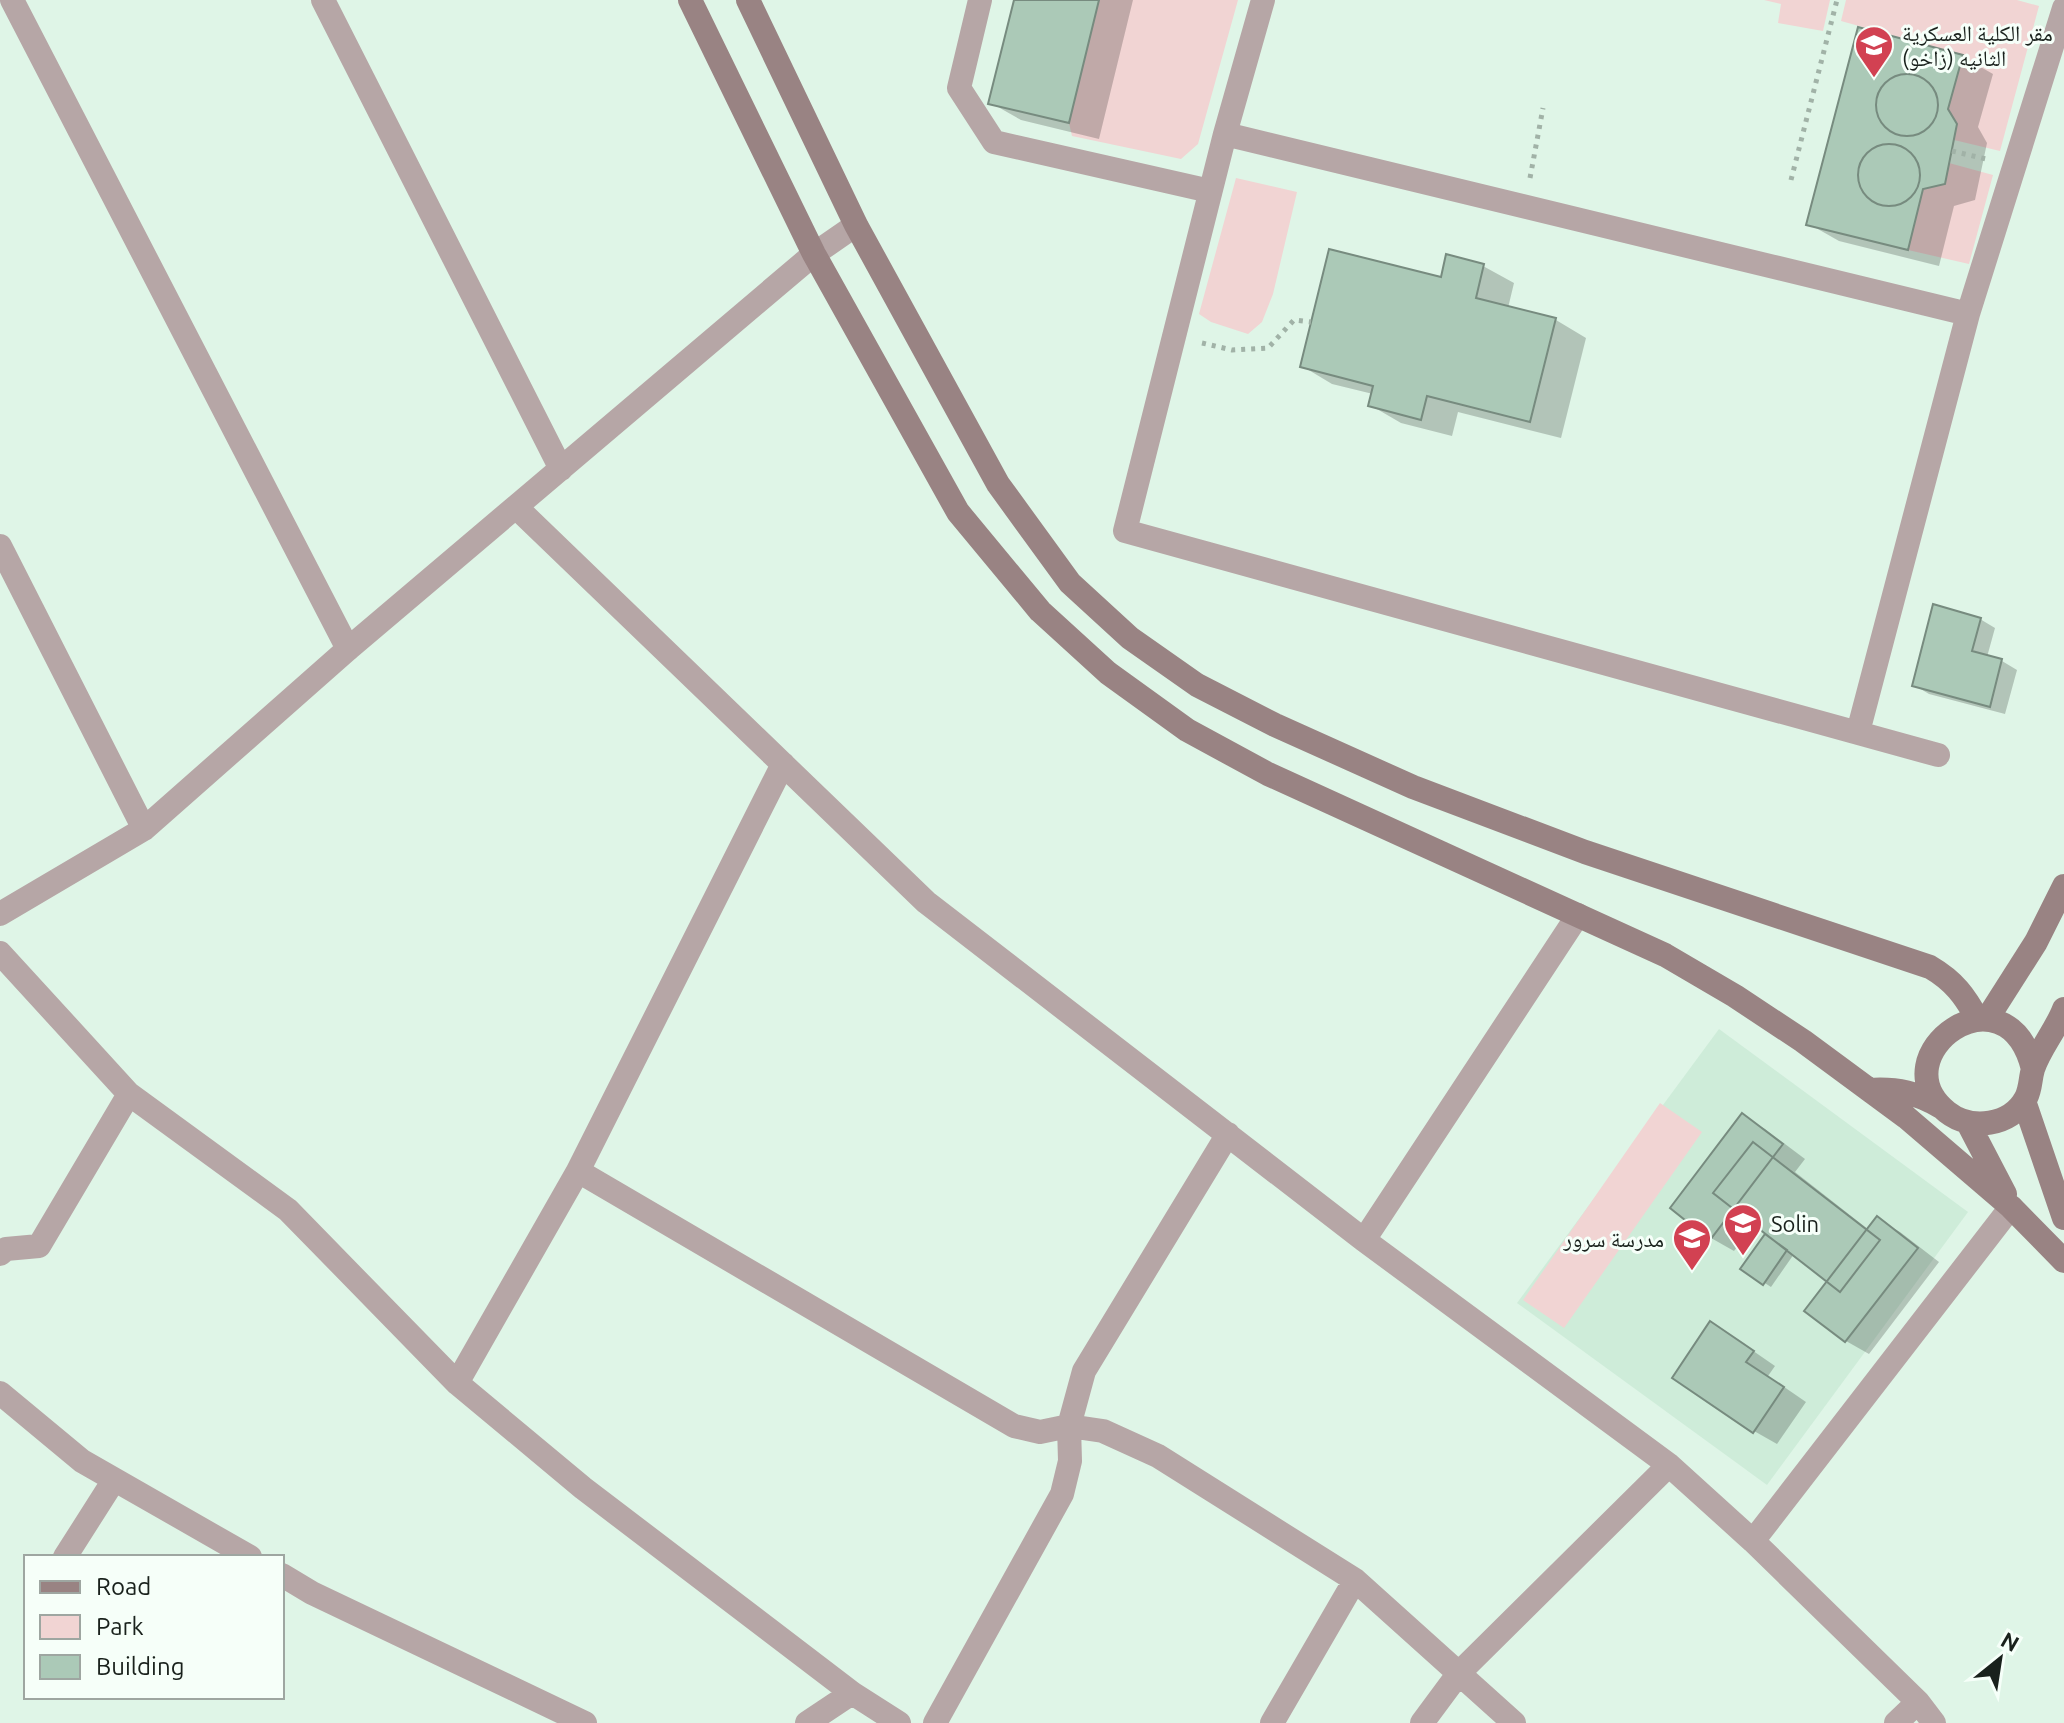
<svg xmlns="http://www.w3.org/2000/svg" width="2064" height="1723" font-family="Ubuntu,'Noto Naskh Arabic',sans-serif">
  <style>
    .built { fill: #ceecd9 }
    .green { fill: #f1d4d3 }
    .shadow { fill: #0003 }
    .building { fill: #abc9b7; stroke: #778b7f; stroke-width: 2 }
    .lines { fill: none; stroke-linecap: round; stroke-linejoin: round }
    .path { stroke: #a1b2a7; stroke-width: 5; stroke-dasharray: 4 6; stroke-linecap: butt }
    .street { stroke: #b6a6a6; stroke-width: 24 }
    .secondary { stroke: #998383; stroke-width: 24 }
    .labels { text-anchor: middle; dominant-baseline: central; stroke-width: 6; stroke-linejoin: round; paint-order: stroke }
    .poi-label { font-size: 22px; fill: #19211c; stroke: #f6fff9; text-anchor: start }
  </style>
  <rect width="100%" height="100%" fill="#dff5e7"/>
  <path class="built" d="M1719,1029L1968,1212L1767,1485L1517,1303Z"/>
  <path class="green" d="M1099,0H1238L1198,144L1181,159L1072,136L1069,123Z
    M1764,0H1830L1823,31L1778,23L1781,4Z
    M1846,0H2017L2039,6L2000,151L1954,140L1957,124L1948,109L1963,55L1841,21Z
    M1949,163L1993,175L1969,264L1908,250L1923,189L1945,184Z
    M1236,178L1297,192L1273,294L1262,322L1248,334L1211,322L1199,314Z
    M1660,1103L1702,1132L1564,1328L1523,1300Z"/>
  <path class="shadow" d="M1016,0H1133L1099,139L1021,120L991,103Z
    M1963,57L1993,74L1978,127L1987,143L1975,200L1954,206L1939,266L1839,241L1809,224Z
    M1483,266L1514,283L1508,308L1556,320L1586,338L1561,438L1458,412L1452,436L1401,423L1370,405L1373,394L1332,384L1302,366L1442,280Z
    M1980,619L1995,628L1987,657L2002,661L2017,670L2005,714L1929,694L1914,685Z
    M1742,1116L1765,1129L1805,1159L1795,1172L1869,1230L1877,1219L1900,1232L1939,1262L1869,1354L1846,1341L1807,1311L1830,1281L1794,1254L1771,1287L1743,1269L1776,1240L1755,1224L1734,1251L1711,1238Z
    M1733,1337L1775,1366L1768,1376L1806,1402L1777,1444L1754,1431Z"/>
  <path class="building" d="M1014,0H1099L1069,123L988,104Z
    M1858,27L1963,55L1948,109L1957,124L1945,184L1923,189L1908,250L1806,225Z
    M1876 105a31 31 0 1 1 62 0a31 31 0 1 1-62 0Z
    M1858 175a31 31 0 1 1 62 0a31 31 0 1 1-62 0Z
    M1329,249L1441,277L1446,254L1484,264L1476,298L1556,318L1530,422L1427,396L1421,420L1368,406L1373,386L1300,367Z
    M1933,604L1981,618L1972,651L2002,659L1990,707L1912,686Z
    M1742,1113L1783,1144L1710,1240L1670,1208Z
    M1753,1142L1880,1240L1840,1292L1713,1193Z
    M1877,1216L1918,1248L1845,1342L1804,1311Z
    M1765,1234L1787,1250L1763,1285L1740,1269Z
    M1710,1321L1754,1351L1746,1362L1784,1387L1753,1433L1672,1378Z"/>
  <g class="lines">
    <path class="path" d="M1952,151L1986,159
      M1530,178L1543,108
      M1791,180L1837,0
      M1202,343L1232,350L1268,348L1294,320L1311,322"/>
    <path class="street" d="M12,0L348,649
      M323,0L561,469
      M980,0L959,88L994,142L1210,191
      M1263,0L1225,134L1125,531L1938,755
      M1225,134L1968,314
      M516,507L926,902L1364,1240L1669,1465L1753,1541L1918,1702L1934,1723
      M0,546L144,829
      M1858,732L1968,314L2064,8
      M0,914L144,829L348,649L814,254L856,225
      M0,953L129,1094L288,1210L457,1383L583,1488L852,1693L899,1723
      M578,1171L783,764
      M1364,1240L1578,915
      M0,1254L6,1249L39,1246L129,1094
      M457,1383L578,1171L1014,1426L1040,1432L1069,1426L1103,1431L1158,1456L1355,1580L1514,1723
      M0,1393L82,1461L250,1557
      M1753,1541L2011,1207
      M65,1557L114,1480
      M282,1575L312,1593L585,1723
      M807,1723L852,1693
      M935,1723L1062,1494L1070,1461L1069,1426L1084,1371L1228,1134
      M1272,1723L1355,1580
      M1422,1723L1459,1673L1669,1465
      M1896,1723L1918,1702"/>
    <path class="secondary" d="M690,0L814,254L958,512L1040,611L1108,673L1187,730L1268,774L1665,955L1735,996L1803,1041L1906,1117L2011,1207L2064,1261
      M748,0L856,225L998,484L1070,583L1130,638L1197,685L1275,725L1413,787L1585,852L1930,967C1954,981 1965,996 1978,1020
      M1987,1019L2036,942L2064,886
      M2033,1069C2006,961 1877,1056 1947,1112C1971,1131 2011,1126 2026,1098C2031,1088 2030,1079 2033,1069C2040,1048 2056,1030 2064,1009
      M1869,1090C1897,1088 1918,1093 1941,1107
      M2024,1101L2064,1218
      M1968,1123L2005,1194"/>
  </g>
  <defs>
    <g id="university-pin" transform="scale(2)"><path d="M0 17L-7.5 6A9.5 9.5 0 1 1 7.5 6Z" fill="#d24152" stroke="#f6fff9"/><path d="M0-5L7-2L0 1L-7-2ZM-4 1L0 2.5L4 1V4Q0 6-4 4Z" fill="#fff"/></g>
    <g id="school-pin" transform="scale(2)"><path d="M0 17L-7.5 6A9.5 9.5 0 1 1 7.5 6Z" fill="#d24152" stroke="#f6fff9"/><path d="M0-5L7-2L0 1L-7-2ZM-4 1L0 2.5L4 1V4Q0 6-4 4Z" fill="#fff"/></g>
  </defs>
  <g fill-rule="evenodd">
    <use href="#university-pin" x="1874" y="45"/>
    <use href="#school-pin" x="1743" y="1223"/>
    <use href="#school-pin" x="1692" y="1238"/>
  </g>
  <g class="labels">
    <g class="poi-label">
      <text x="1902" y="32">مقر الكلية العسكرية<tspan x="1902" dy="25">الثانيه (زاخو)</tspan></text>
      <text x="1771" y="1223">Solin</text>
      <text x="1664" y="1238" text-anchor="end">مدرسة سرور</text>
    </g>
  </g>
  <rect x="24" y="1555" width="260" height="144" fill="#f6fff9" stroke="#9ea6a1" stroke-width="2"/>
  <rect x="40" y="1581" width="40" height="12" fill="#998383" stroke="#9ea6a1" stroke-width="2"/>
  <text x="96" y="1595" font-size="24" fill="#19211c">Road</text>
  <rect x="40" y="1615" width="40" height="24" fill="#f1d4d3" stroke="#9ea6a1" stroke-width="2"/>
  <text x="96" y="1635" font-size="24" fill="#19211c">Park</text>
  <rect x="40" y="1655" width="40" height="24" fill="#abc9b7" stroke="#9ea6a1" stroke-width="2"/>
  <text x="96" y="1675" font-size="24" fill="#19211c">Building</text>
  <g transform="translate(2000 1659) rotate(30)" stroke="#f6fff9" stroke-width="6" paint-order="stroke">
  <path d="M0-6L14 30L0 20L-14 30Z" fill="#19211c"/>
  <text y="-12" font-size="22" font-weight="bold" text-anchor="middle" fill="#19211c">N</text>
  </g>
</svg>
